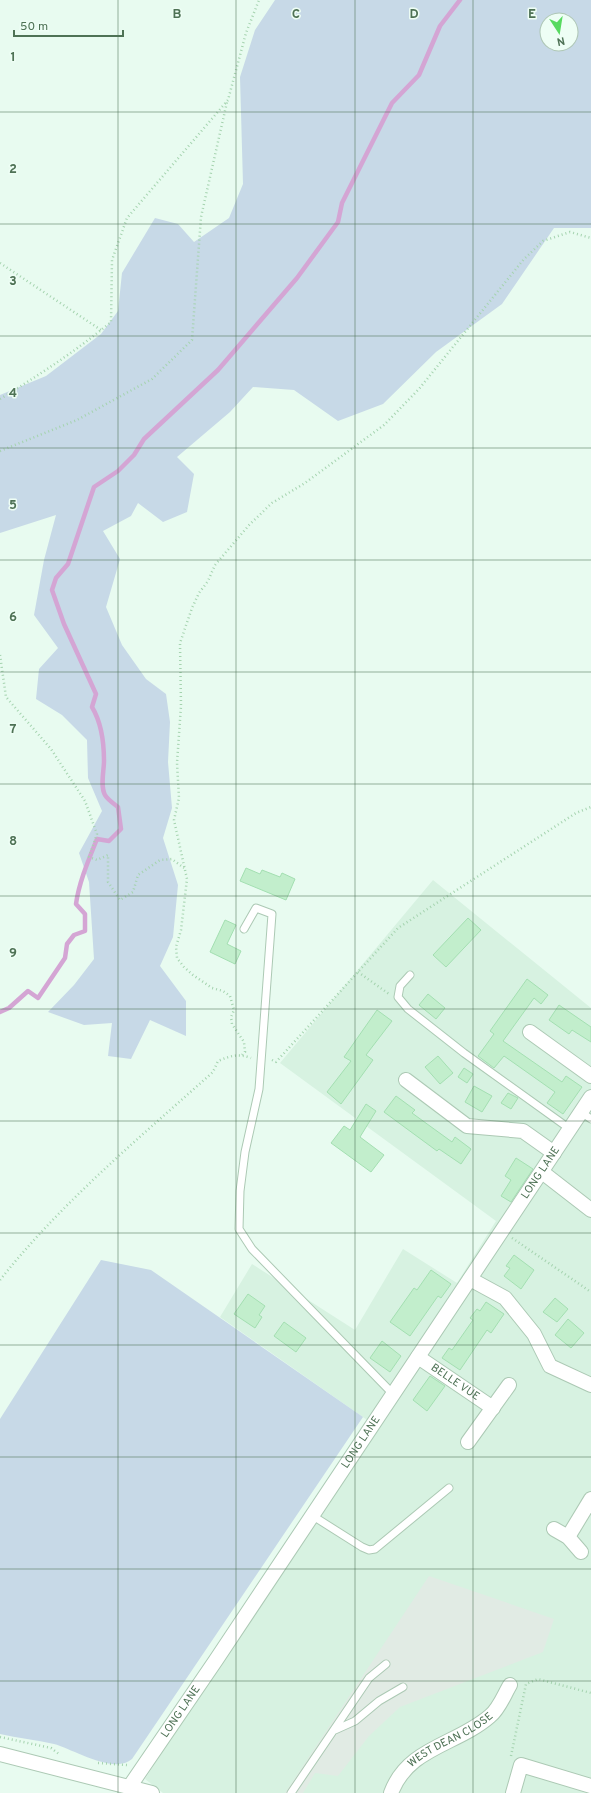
<svg xmlns="http://www.w3.org/2000/svg" width="591" height="1793" font-family="Overpass,sans-serif">
  <style>
    .residential { fill: #d7f2e1 }
    .industrial { fill: #e1ebe4 }
    .green { fill: #c7d9e7; fill-rule: evenodd }
    .lines { fill: none; stroke-linecap: round; stroke-linejoin: round }
    .stream { stroke: #d4a5d4; stroke-width: 4.5 }
    .building { fill: #c2eecc; stroke: #a3dfb1 }
    .lane-casing { stroke: #acc9b4; stroke-width: 9 }
    .street-casing { stroke: #acc9b4; stroke-width: 16 }
    .path { stroke: #a5d3af; stroke-width: 2.5; stroke-dasharray: 1 3; stroke-linecap: butt }
    .lane { stroke: #fff; stroke-width: 7 }
    .street { stroke: #fff; stroke-width: 14 }
    .grid { fill: none; stroke: #4e7255; stroke-width: 1; stroke-opacity: 0.55 }
    .labels { text-anchor: middle; dominant-baseline: central; stroke-width: 3; stroke-linejoin: round; paint-order: stroke }
    .street-label { font-size: 11px; fill: #4e7255; stroke: #eefef5 }
    .grid-label { font-size: 13px; text-anchor: middle; font-weight: bold; fill: #4e7255; stroke: #eefef5; stroke-width: 3; stroke-linejoin: round; paint-order: stroke }
  </style>
  <rect width="100%" height="100%" fill="#e8fbf0"/>
  <path class="residential" d="M433,880L591,1008V1793H163L145,1779L370,1422L220,1317L252,1264L355,1330L403,1249L457,1283L496,1221L280,1063Z"/>
  <path class="industrial" d="M429,1576L554,1619L543,1652L400,1707L369,1736L338,1776L315,1773L303,1793H285Z"/>
  <path class="green" d="M275,0H591V228H554L502,304L436,352L383,404L338,421L294,390L253,387L230,412L177,457L194,474L187,512L163,522L138,503L131,516L103,531L120,559L106,607L122,645L146,679L166,694L170,722L168,762L172,808L163,838L178,885L173,937L160,966L186,1001V1036L150,1020L131,1059L108,1056L112,1023L84,1025L48,1012L74,985L94,959L89,882L79,853L102,811L88,778L87,740L62,715L36,699L39,669L58,648L34,615L44,560L56,515L0,533V395L46,376L101,334L118,311L122,273L155,218L178,224L194,242L229,218L243,184L240,77L255,30ZM547,20H571V44H547Z
    M101,1260L151,1270L363,1417L132,1759C114,1775 73,1749 54,1744C36,1740 18,1738 0,1734V1419Z"/>
  <g class="lines">
    <path class="stream" d="M0,1012L9,1008L28,991L38,998L65,958L67,944L74,935L85,931V914L76,904C79,882 89,859 97,839L109,841L121,829L118,807C114,804 107,799 105,795C100,786 104,771 104,761C104,743 101,722 92,707L96,694L64,624L52,590L56,578L68,564L94,487L118,471L134,455L144,439L218,370L297,278L338,222L342,203L392,103L419,75L440,26L460,0"/>
  </g>
  <path class="building" d="M246,868L260,874L262,870L280,877L282,873L295,879L286,900L240,881Z
    M468,918L481,930L446,967L433,955Z
    M225,920L236,925L227,944L241,951L235,964L210,952Z
    M527,979L548,995L541,1004L534,998L503,1041L562,1082L566,1076L582,1087L563,1114L547,1103L555,1092L504,1056L494,1068L478,1056L494,1034L490,1031Z
    M428,994L445,1008L436,1019L419,1005Z
    M559,1005L591,1027V1042L572,1030L569,1034L549,1020Z
    M377,1010L392,1021L366,1055L373,1060L341,1104L327,1092L351,1061L344,1057Z
    M438,1056L453,1073L440,1084L425,1067Z
    M464,1068L473,1074L467,1083L458,1077Z
    M474,1086L492,1096L482,1112L465,1102Z
    M508,1093L518,1098L511,1109L501,1103Z
    M396,1096L415,1110L412,1113L452,1142L455,1137L471,1149L461,1164L439,1149L437,1151L384,1112Z
    M366,1104L376,1111L360,1137L384,1155L371,1172L331,1143L344,1126L350,1130Z
    M516,1158L533,1169L511,1202L501,1196L511,1180L505,1176Z
    M514,1255L534,1270L521,1289L504,1276L510,1268L506,1266Z
    M431,1270L451,1284L441,1298L438,1296L410,1336L390,1322L414,1288L417,1290Z
    M248,1294L265,1306L259,1315L262,1317L255,1328L234,1314Z
    M555,1298L568,1309L557,1322L543,1312Z
    M486,1302L504,1314L491,1333L487,1330L460,1370L442,1358L449,1348L452,1350L473,1320L470,1318L477,1309L480,1311Z
    M568,1319L584,1333L571,1348L555,1335Z
    M284,1322L306,1338L296,1352L274,1336Z
    M382,1341L401,1356L390,1372L370,1358Z
    M430,1376L445,1386L427,1411L413,1400Z"/>
  <g class="lines">
    <g class="lane-casing">
      <path id="lane" d="M244,929L256,908L272,914L259,1089L245,1152L240,1191L239,1229L252,1249L393,1394
        M410,975L400,986L398,997L408,1009L464,1053L570,1129
        M581,1112L591,1119
        M313,1516L362,1547L369,1550L375,1549L449,1488
        M335,1730L355,1721L379,1701L403,1687
        M291,1793L369,1678L386,1664"/>
    </g>
    <g class="street-casing">
      <g id="street">
        <path d="M530,1032L591,1076"/>
        <path d="M406,1080L467,1126L523,1131L554,1153"/>
        <path d="M542,1172L591,1210"/>
        <path d="M470,1279L505,1298L534,1334L550,1366L591,1385"/>
        <path id="s1" d="M418,1357L493,1408"/>
        <path d="M468,1442L509,1385"/>
        <path d="M554,1529L568,1537L581,1552"/>
        <path d="M568,1537L591,1499"/>
        <path d="M0,1754L152,1793"/>
        <path id="s2" d="M130,1786L216,1660L591,1097"/>
        <path id="s3" d="M391,1793C408,1747 457,1745 490,1716C499,1709 504,1695 510,1685"/>
        <path d="M513,1793L521,1765L591,1786"/>
      </g>
    </g>
    <path class="path" d="M0,263L101,330
      M0,399C39,375 76,351 111,322L112,260L127,218L228,100L246,33L259,0
      M0,451L77,420L152,379L192,340L201,217L227,102
      M0,655L6,697L51,749L85,801L97,834L89,857L97,860L108,855V882L120,900L133,892L138,875L160,860L172,859L184,868
      M358,972L389,994
      M242,1055L245,1052L244,1042L232,1024L231,1017L234,1010L230,996L223,991L212,988L193,975L184,967L177,958L176,947L181,930L187,879L174,820L179,798L177,763L181,706L180,643L192,608L199,593L208,581L215,565L250,524L272,503L305,483L384,425L419,389L524,259L543,241L570,232L591,238
      M272,1060L276,1062L398,928L576,813L591,807
      M512,1238L591,1292
      M0,1280C62,1202 139,1138 213,1072L218,1061C230,1056 238,1053 251,1058
      M0,1737L51,1748L59,1754
      M511,1756L526,1684L538,1679L591,1693
      M98,1763L127,1765"/>
    <use href="#lane" class="lane"/>
    <use href="#street" class="street"/>
  </g>
  <path class="grid" d="M118,0V1793M236,0V1793M355,0V1793M473,0V1793M0,112H591M0,224H591M0,336H591M0,448H591M0,560H591M0,672H591M0,784H591M0,896H591M0,1009H591M0,1121H591M0,1233H591M0,1345H591M0,1457H591M0,1569H591M0,1681H591"/>
  <g class="labels">
    <g class="street-label">
      <text stroke="none"><textPath href="#s2" startOffset="738">LONG LANE</textPath></text>
      <text stroke="none"><textPath href="#s1" startOffset="45">BELLE VUE</textPath></text>
      <text stroke="none"><textPath href="#s2" startOffset="414">LONG LANE</textPath></text>
      <text stroke="none"><textPath href="#s2" startOffset="90">LONG LANE</textPath></text>
      <text stroke="none"><textPath href="#s3" startOffset="82">WEST DEAN CLOSE</textPath></text>
    </g>
  </g>
  <g class="grid-label">
    <text x="177" y="18">B</text>
    <text x="296" y="18">C</text>
    <text x="414" y="18">D</text>
    <text x="532" y="18">E</text>
    <text x="13" y="61">1</text>
    <text x="13" y="173">2</text>
    <text x="13" y="285">3</text>
    <text x="13" y="397">4</text>
    <text x="13" y="509">5</text>
    <text x="13" y="621">6</text>
    <text x="13" y="733">7</text>
    <text x="13" y="845">8</text>
    <text x="13" y="957">9</text>
  </g>
  <g transform="translate(559 32) rotate(168)"><circle r="19" fill="#eefef5" stroke="#aec6b5"/>
  <path d="M0-3L7 15L0 10L-7 15Z" fill="#57da60"/>
  <text y="-6" font-size="11" font-weight="bold" text-anchor="middle" fill="#4e7255">N</text>
  </g>
  <path d="M14 30v6h109v-6" fill="none" stroke="#4e7255" stroke-width="2"/>
  <text x="20" y="30" font-size="12" fill="#4e7255" stroke="#eefef5" stroke-width="3" paint-order="stroke">50 m</text>
</svg>
